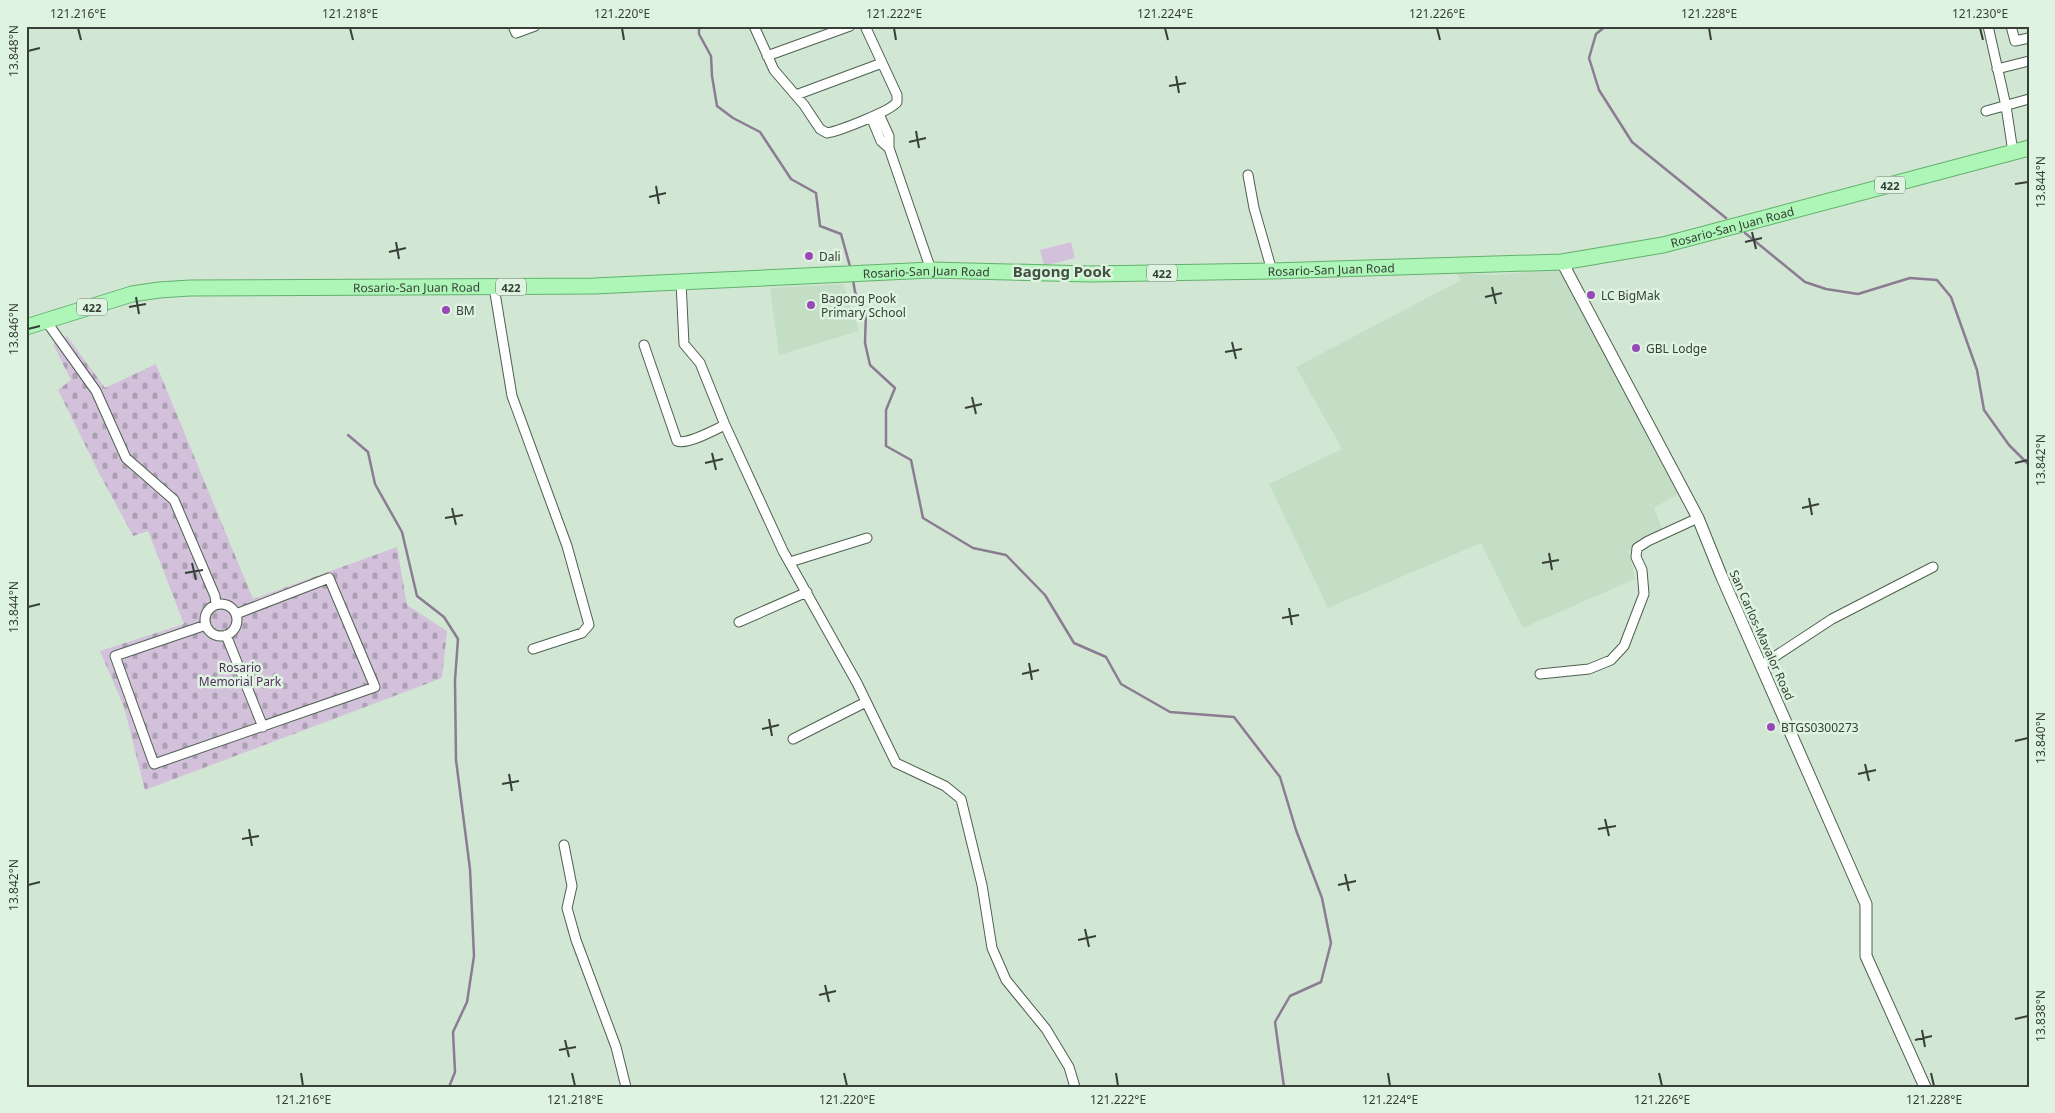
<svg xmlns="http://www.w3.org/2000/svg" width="2055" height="1113" font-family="'Noto Sans',sans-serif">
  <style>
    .built { fill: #c3dec4 }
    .cemetery { fill: url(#cemetery-stones) }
    .garden { fill: #d3c1db }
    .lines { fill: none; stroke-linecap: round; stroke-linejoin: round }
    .stream { stroke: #8b7b93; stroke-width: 2.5 }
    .minor-casing { stroke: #4e604f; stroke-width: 11 }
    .tertiary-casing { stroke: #4e604f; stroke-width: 13 }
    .primary-casing { stroke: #61b16c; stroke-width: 17 }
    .minor { stroke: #fff; stroke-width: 9 }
    .tertiary { stroke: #fff; stroke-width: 11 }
    .primary { stroke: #aef5b8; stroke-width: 15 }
    .ticks { fill: none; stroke: #373f38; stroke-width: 2 }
    .poi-dot { fill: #9948b7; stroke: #dff4e0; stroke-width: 2 }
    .labels { text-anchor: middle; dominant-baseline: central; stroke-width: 5; stroke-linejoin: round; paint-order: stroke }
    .shield { fill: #dff4e0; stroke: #69756a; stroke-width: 1 }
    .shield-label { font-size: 11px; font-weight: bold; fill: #373f38 }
    .street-label { font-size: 12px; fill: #373f38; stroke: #dff4e0 }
    .poi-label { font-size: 12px; fill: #373f38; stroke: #dff4e0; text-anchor: start }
    .park-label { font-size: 12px; fill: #533061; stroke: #dff4e0 }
    .quarter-label { font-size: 15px; font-weight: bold; fill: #405241; stroke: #dff4e0 }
    .neatline { fill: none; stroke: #373f38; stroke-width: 2 }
    .ticks-label { font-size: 12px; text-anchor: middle; fill: #373f38 }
  </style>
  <defs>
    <pattern id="cemetery-stones" width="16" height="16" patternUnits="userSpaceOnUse" patternTransform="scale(1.25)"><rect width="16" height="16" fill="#d3c1db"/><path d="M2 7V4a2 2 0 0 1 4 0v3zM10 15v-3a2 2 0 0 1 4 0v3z" fill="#ac9eb3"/></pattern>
  </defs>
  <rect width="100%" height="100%" fill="#d2e7d3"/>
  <path class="built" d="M1562,269L1680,493L1654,508L1663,531L1629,550L1635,579L1523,628L1481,543L1328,608L1269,484L1342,449L1296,367L1461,280L1456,273L1493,275Z
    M843,284L859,331L779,355L770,288Z"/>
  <path class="cemetery" d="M67,336L105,388L156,364L253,599L397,547L407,605L447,631L442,678L145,790L124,707L100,651L184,624L148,531L133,536L99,473L58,390L71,380L53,344Z"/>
  <path class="garden" d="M1071,242L1075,258L1044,266L1040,250Z"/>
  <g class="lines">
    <path class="stream" d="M699,26V34L711,56L712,76L717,106L733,118L760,132L791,179L816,193L820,226L841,234L851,270
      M1606,26L1596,34L1589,58L1599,90L1632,142L1726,218
      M1745,233L1805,282L1826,289L1858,294L1910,278L1937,280L1951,297L1977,370L1984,410L2009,445L2029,465
      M853,280L855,292L866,312L865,343L870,365L895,388L886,410V446L911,460L923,518L973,548L1006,555L1045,595L1074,643L1106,657L1121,684L1170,712L1234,717L1280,777L1296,830L1322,898L1331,943L1321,982L1290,996L1275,1022L1284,1087
      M348,435L368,452L375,484L402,532L417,596L444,617L458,639L455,680L456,760L470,869L474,956L467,1002L453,1032L455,1072L449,1087"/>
    <g class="minor-casing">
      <path id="minor" d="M513,26L516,33L535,26
        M754,26L774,70L804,105L820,129L827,133C839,131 891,111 897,102V95L865,26
        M1988,26L2006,106L2013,152
        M2011,26L2015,41L2029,38
        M767,56L850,26
        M1997,69L2029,61
        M796,95L882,63
        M1986,111L2029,99
        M879,114L889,136V148L931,270
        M871,117L881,141L889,148
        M1248,175L1254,208L1272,271
        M681,282L684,344L700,363L725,425L783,551L857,683L896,763L945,786L961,799L982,885L992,948L1006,980L1046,1029L1069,1067L1075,1087
        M494,287L512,396L567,546L589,625L582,633L533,649
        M46,321L96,391L126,458L174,500L215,596L216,604
        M644,345L677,441C688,445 714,430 725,425
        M790,562L867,538
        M205 620a16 16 0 1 1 32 0a16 16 0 1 1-32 0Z
        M739,622L807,592
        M206,625L115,656L154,764L375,687L329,578L236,614
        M226,635L263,727
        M1762,665L1832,619L1933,567
        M1540,674L1589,669L1611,660L1624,646L1644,594L1642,570L1636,557L1637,548L1648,541L1698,518
        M793,739L866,702
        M564,845L572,886L567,908L576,940L616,1047L626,1087"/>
    </g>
    <g class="tertiary-casing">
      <path id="tertiary" d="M1562,262L1698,518L1721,575L1866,904V956L1925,1087"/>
    </g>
    <g class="primary-casing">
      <g id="primary">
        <path id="s1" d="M26,327L132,294L159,290L190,288L594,286L931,270L1091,274L1272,271L1562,262L1663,245L2029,148"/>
      </g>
    </g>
    <use href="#minor" class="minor"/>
    <use href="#tertiary" class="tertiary"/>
    <use href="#primary" class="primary"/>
  </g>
  <path class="ticks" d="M78,28L81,40M350,28L353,40M622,28L624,40M894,28L896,40M1165,28L1168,40M1437,28L1440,40M1709,28L1711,40M1980,28L1983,40M28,51L40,48M1176,76L1179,93M1169,86L1186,83M916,131L919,148M909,142L926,138M2015,184L2028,182M656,186L659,204M649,197L666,193M1752,232L1756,249M396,242L399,259M1745,242L1762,238M389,252L406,248M1492,287L1496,304M136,297L139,314M1485,297L1502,293M129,307L146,304M28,329L40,326M1232,342L1236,359M1225,352L1242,349M972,397L976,414M965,408L982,404M712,453L716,470M705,463L723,459M2015,463L2028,460M1809,498L1812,515M452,508L456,525M1802,508L1819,504M445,518L463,515M1549,553L1552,570M192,563L196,580M1542,563L1559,560M185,573L203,570M28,607L40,604M1289,608L1292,625M1282,618L1299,615M1029,663L1032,680M1022,674L1039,670M769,719L772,736M762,729L779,725M2015,741L2028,738M1865,764L1869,781M509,774L512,791M1858,774L1876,770M502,784L519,781M1605,819L1609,836M249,829L252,846M1598,829L1616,826M242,839L259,836M1345,874L1349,891M28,885L40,882M1338,885L1356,881M1085,929L1089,947M1078,940L1096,936M825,985L829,1002M819,995L836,991M2015,1019L2028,1016M1922,1030L1925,1047M565,1040L569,1057M1915,1040L1932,1036M559,1050L576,1047M301,1073L303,1086M572,1073L575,1086M844,1073L847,1086M1116,1073L1118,1086M1388,1073L1390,1086M1659,1073L1662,1086M1931,1073L1934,1086"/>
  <g class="poi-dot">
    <circle cx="809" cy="256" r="5"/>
    <circle cx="1591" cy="295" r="5"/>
    <circle cx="811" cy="305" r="5"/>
    <circle cx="446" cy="310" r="5"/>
    <circle cx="1636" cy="348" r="5"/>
    <circle cx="1771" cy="727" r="5"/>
  </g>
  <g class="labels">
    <g class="shield">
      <rect x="1875" y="176.5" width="30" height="17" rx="4"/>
      <rect x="1147" y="264.5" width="30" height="17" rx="4"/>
      <rect x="496" y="278.5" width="30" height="17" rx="4"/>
      <rect x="77" y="298.5" width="30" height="17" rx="4"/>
    </g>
    <g class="shield-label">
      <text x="1890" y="185">422</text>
      <text x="1162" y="273">422</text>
      <text x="511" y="287">422</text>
      <text x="92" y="307">422</text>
    </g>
    <g class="street-label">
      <text stroke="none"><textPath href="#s1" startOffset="1716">Rosario-San Juan Road</textPath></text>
      <text stroke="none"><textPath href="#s1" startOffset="1311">Rosario-San Juan Road</textPath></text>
      <text stroke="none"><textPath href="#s1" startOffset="906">Rosario-San Juan Road</textPath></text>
      <text stroke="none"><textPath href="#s1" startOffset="396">Rosario-San Juan Road</textPath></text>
      <text transform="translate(1762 635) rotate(66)">San Carlos-Mavalor Road</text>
    </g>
    <g class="poi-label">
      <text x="819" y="256">Dali</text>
      <text x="1601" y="295">LC BigMak</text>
      <text x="821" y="298">Bagong Pook<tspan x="821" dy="14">Primary School</tspan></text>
      <text x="456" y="310">BM</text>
      <text x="1646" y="348">GBL Lodge</text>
      <text x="1781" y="727">BTGS0300273</text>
    </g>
    <g class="park-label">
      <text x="240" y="667">Rosario<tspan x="240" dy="14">Memorial Park</tspan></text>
    </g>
    <g class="quarter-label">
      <text x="1062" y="271">Bagong Pook</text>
    </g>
  </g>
  <rect width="2055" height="1113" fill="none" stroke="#dff4e0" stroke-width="55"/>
  <rect x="28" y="28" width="2000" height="1058" class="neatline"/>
  <g class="ticks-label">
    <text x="78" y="18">121.216°E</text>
    <text x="350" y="18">121.218°E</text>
    <text x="622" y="18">121.220°E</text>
    <text x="894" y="18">121.222°E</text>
    <text x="1165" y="18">121.224°E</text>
    <text x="1437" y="18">121.226°E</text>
    <text x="1709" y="18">121.228°E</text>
    <text x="1980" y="18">121.230°E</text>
    <text transform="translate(14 51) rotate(-90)" y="4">13.848°N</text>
    <text transform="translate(2041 182) rotate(-90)" y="4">13.844°N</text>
    <text transform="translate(14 329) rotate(-90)" y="4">13.846°N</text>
    <text transform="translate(2041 460) rotate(-90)" y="4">13.842°N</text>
    <text transform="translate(14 607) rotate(-90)" y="4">13.844°N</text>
    <text transform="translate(2041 738) rotate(-90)" y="4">13.840°N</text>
    <text transform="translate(14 885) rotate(-90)" y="4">13.842°N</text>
    <text transform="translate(2041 1016) rotate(-90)" y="4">13.838°N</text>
    <text x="303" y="1104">121.216°E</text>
    <text x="575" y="1104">121.218°E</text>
    <text x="847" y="1104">121.220°E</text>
    <text x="1118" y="1104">121.222°E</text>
    <text x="1390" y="1104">121.224°E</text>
    <text x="1662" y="1104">121.226°E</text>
    <text x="1934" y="1104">121.228°E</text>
  </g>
</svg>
